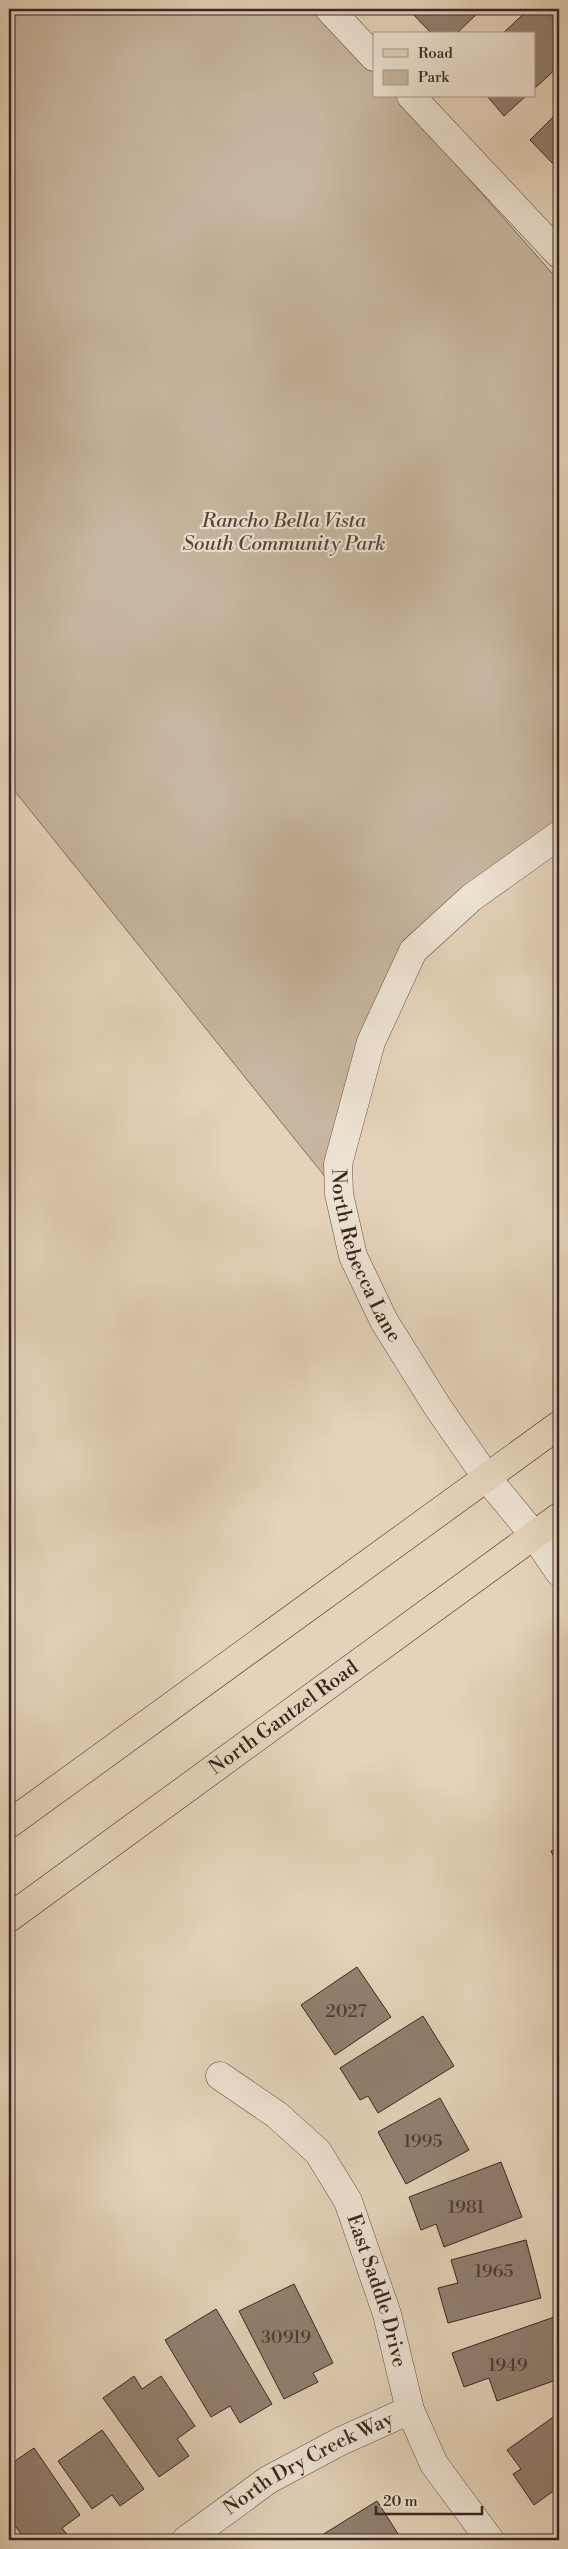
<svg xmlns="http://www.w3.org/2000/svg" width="568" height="2549" font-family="'Libre Bodoni',serif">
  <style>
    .green { fill: #c7b6a0; stroke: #806e60 }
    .building { fill: #918071; stroke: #382721 }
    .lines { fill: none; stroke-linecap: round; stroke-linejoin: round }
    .street-casing { stroke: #635247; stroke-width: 29 }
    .primary-casing { stroke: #382721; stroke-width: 29 }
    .street { stroke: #ede2d2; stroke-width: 28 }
    .primary { stroke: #e4d3ba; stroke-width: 28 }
    .labels { text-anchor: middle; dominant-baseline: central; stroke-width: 4.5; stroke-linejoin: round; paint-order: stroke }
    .number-label { font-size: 18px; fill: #4e3d35 }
    .park-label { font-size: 20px; font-style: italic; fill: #55443a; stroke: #ede2d2 }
    .street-label { font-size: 20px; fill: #382721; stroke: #ede2d2 }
  </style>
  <rect width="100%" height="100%" fill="#e4d3ba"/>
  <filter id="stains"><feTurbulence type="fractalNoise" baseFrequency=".004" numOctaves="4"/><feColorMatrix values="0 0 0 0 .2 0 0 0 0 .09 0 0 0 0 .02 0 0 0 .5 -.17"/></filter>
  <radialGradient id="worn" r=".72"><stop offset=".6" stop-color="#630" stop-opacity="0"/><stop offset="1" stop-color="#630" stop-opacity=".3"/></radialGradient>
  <path class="green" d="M9,9H319L374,71V96H396L559,281V837L403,971L339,1194L9,784Z"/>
  <path class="building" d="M408,9H482L456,34H432Z
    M529,9H545L559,24V66L534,89V34H502Z
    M487,96H526L504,116Z
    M559,111V170L530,140Z
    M559,1848V1869L551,1851Z
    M357,1967L391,2017L335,2055L301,2005Z
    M423,2016L454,2066L378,2113L368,2096L360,2100L340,2068Z
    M440,2098L469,2150L406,2184L378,2132Z
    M501,2162L522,2217L444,2247L436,2224L421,2230L409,2197Z
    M526,2240L541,2298L448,2323L438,2288L458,2283L451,2260Z
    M294,2284L333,2363L313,2373L318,2382L284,2399L239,2311Z
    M216,2309L272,2404L240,2423L230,2406L211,2417L165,2340Z
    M557,2316L559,2379L497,2401L489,2378L464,2387L452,2353Z
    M134,2376L142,2389L161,2376L195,2426L177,2439L189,2456L159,2477L103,2398Z
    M559,2413V2487L534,2505L513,2474L521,2469L507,2450Z
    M102,2430L144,2489L120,2506L112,2495L92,2509L58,2461Z
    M34,2448L80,2515L62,2528L71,2540H25L9,2517V2465Z
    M377,2501L402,2540H314Z"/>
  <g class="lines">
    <g class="street-casing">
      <g id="street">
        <path d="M329,9L374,57"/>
        <path d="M411,96L559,254"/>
        <path id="s1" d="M559,835L471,898L413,951L371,1042L338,1164L339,1194L353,1256L384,1321L437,1406L487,1478L534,1535L559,1572"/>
        <path id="s2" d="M220,2076L277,2115L318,2152L348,2201L387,2314L410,2410L434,2464L490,2540"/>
        <path id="s3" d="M186,2540L268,2480L341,2441L410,2410"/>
      </g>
    </g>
    <g class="primary-casing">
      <g id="primary">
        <path d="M9,1824L559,1425"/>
        <path id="s4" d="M9,1918L559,1517"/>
      </g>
    </g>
    <use href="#street" class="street"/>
    <use href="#primary" class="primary"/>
  </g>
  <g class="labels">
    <g class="number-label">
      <text x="346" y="2011">2027</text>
      <text x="423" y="2141">1995</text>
      <text x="466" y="2207">1981</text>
      <text x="494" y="2271">1965</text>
      <text x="286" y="2337">30919</text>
      <text x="508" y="2365">1949</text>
    </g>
    <g class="park-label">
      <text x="284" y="521">Rancho Bella Vista<tspan x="284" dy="23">South Community Park</tspan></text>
    </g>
    <g class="street-label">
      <text stroke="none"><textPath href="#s1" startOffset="510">North Rebecca Lane</textPath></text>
      <text stroke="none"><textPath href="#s4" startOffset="340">North Gantzel Road</textPath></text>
      <text stroke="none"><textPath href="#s2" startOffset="276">East Saddle Drive</textPath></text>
      <text stroke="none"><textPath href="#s3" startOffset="145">North Dry Creek Way</textPath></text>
    </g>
  </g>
  <rect width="568" height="2549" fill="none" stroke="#e4d3ba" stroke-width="30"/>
  <rect x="10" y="10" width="548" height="2529" fill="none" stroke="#382721" stroke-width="2.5"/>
  <rect x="15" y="15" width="538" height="2519" fill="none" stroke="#382721"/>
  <rect x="373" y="32" width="162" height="65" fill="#ede2d2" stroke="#a5978b"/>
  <rect x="383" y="49" width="25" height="8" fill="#e4d3ba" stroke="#a5978b"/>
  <text x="418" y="58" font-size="15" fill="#382721">Road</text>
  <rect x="383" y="70" width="25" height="15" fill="#c7b6a0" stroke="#a5978b"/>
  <text x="418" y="82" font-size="15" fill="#382721">Park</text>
  <path d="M376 2506v8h106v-8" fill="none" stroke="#382721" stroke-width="2.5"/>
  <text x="383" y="2506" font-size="15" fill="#382721" stroke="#ede2d2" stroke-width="4" paint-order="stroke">20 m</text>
  <rect width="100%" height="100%" filter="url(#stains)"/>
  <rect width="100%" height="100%" fill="url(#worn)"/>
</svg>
